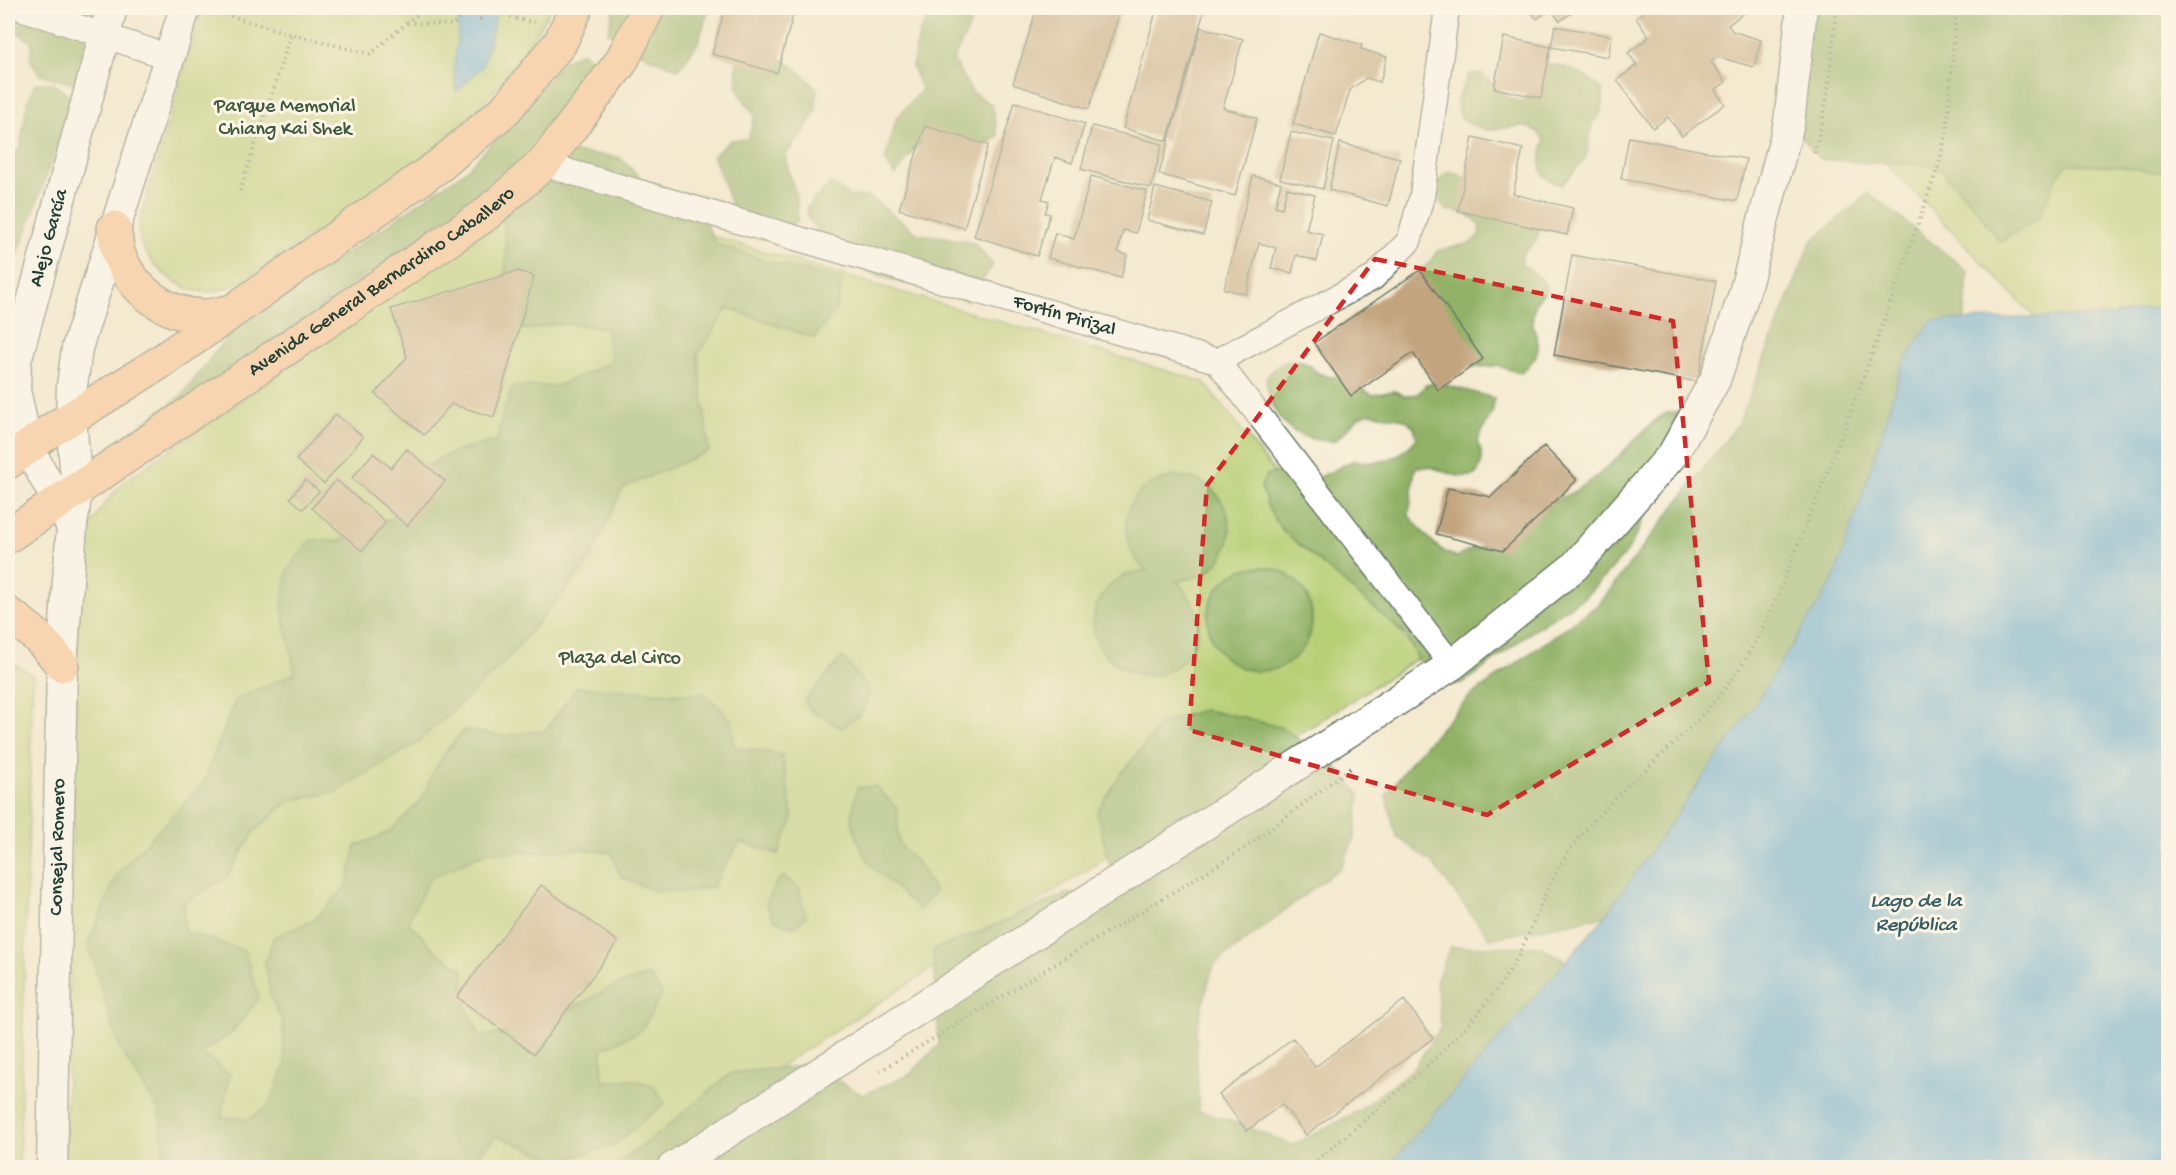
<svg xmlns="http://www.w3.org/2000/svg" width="2176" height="1175" font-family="'Gochi Hand',sans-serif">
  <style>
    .green { fill: #b7cf74; stroke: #6b8654; stroke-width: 1.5 }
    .forest { fill: #91b266; stroke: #58784d; stroke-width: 1.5 }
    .water { fill: #61aad9; stroke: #407486; stroke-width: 1.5 }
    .building { fill: #c2a57f }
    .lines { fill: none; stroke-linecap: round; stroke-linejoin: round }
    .minor-casing { stroke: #6a7a6b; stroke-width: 27 }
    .tertiary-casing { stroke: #6a7a6b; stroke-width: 33 }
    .primary-casing { stroke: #6a7a6b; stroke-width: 36 }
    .path { stroke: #6a7a6b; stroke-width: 4; stroke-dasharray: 1.5 4.5; stroke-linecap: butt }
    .minor { stroke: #fff; stroke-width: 24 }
    .tertiary { stroke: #fff; stroke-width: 30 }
    .primary { stroke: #f8bd89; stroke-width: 33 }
    .marked { fill: none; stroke: #d62828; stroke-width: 4.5; stroke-dasharray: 12 8; stroke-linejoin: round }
    .labels { text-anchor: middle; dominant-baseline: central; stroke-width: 6; stroke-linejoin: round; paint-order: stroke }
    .park-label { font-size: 20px; fill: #3d5a41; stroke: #fcf5e5 }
    .street-label { font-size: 20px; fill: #1f3d34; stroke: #fcf5e5 }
    .water-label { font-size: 21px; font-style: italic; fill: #335e66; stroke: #fcf5e5 }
  </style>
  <rect width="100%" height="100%" fill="#fcf5e5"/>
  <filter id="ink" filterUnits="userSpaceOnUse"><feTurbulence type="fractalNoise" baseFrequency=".0167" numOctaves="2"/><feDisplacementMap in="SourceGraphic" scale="12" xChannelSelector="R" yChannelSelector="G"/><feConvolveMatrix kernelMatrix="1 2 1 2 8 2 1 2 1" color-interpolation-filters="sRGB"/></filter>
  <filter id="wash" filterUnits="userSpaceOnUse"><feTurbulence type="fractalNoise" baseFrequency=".008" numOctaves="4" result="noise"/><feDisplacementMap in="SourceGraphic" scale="24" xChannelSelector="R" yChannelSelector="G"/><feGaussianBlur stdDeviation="1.35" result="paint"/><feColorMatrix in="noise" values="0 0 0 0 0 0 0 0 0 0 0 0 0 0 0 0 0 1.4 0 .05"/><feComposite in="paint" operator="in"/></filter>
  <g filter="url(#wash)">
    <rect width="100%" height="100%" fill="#f4ead0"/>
    <path class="green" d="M202,8H551C534,37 509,76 486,100C416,174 324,226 241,282C229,287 218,293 205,292C179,292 141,260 139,233C138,229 140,224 140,219Z
      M2168,8V356L2070,354L1855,130Z
      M547,187L1204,382L1420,657L622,1167L65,1168L79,551C91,522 103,503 125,481Z
      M8,660L33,675L19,1168L8,1167Z"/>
    <path class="forest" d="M8,8H119L81,86L39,74L30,58L32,43L16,31H8Z
      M614,8H709L698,43L679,69L650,58L608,32Z
      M935,8H975L969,28L953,60L972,92L992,105L998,137L972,153L925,135L895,176L885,160L896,119L922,90L912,67L920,31Z
      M1806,8H2168V174L2120,166L2068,164L2056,178L2040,217L2000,242L1970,201L1938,167L1914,164L1869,163L1820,159L1789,123Z
      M752,50C784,57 794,64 817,89L816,110L800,138L786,154L789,173L797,197L798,221L763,239L739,229L721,176L713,156L731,140L748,139L755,115C738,94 735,88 737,61Z
      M582,52L597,63L585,99L555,132L506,176L235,368L102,465L99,455L183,394L231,332L465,171L509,126L563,61Z
      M1551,64C1570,67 1589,77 1603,90V104L1600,115L1592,123L1586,158L1562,185C1534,177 1539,163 1545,140L1536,130L1522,126L1486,130L1465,122L1458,112L1457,101L1469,74L1481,73L1509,98L1521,102L1529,95L1539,67Z
      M36,83H53L74,100L8,282V154L20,150L27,103Z
      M572,152L619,157L643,180L698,206L715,243L765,261L843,280L835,311L814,338L728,308L698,354L709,451L623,488L588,563L500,667L417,743L336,792L289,801L254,832L226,878L184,902V931L244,950L259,998L229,1036L200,1052L230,1075L221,1117L249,1119L269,1105L285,1066L283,1022L271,998L265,963L274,937L314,920L347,886L356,846L389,832L421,801L433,772L447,750L465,730L504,736L546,730L577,687C620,689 663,694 706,694L732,721L734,747L782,755L793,819L778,854L740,842L712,887L684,892L652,890L621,877L612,853L581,849L542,852H487L430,878L408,922L438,953L463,969L464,1003L481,1036L526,1031L617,985L649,975L662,994L641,1031L602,1049L603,1082L630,1079L653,1085L665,1103L614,1145L560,1161L497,1136L466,1167H165L160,1112L120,1049L88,944L118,873L203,784L236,699L295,673L282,607L288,569L311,540L338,541L356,535L396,516C398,509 400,501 403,494C419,459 462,448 497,441L504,410L513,387L557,386L612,362L605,329L586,325L553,324L528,330L506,322L493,298L506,270V249L503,219Z
      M1448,172L1459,175L1539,224C1540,238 1535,244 1523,252L1521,263L1542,279L1547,290C1542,295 1535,302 1534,309C1526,339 1556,341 1521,373L1498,366L1474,367L1466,358L1423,280L1420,270L1430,262L1437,251L1471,243L1479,235L1480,225C1471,214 1460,211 1446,210C1434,195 1430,185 1448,172Z
      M831,183L850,196L870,197L918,234L945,237L974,243L993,265L968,301L919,285L901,283L853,265L808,220L806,208Z
      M1869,193L1968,271L1953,483L1605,916L1490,939L1432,863L1396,836L1386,796L1412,760L1469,697L1599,604L1738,424L1811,242Z
      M1297,360L1309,365L1318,373L1330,377L1342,376L1372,395L1394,391L1405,396L1418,394L1426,385L1438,383L1494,398L1493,410L1477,442C1484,455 1484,463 1475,475C1447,481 1440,462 1415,468L1409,516C1424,532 1435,551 1457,557C1469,547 1477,550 1490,544C1509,535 1526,519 1544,508C1558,499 1574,493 1588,483C1609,468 1624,451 1642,433C1658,418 1666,406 1689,415L1647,508L1639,530L1627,552L1586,596L1534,630L1472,677L1462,683L1450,685L1440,682L1422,667L1407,636L1281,529L1268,508L1261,486L1266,475C1288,467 1292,480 1311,478C1325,478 1338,467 1350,462C1356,459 1362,462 1369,462C1389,463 1405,453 1417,438L1414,427L1405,419L1369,413L1359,417L1335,441C1293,442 1271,419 1266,378C1276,366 1282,361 1297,360Z
      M1175,476C1181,477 1188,477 1194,479C1227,490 1242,534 1218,562C1207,575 1193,579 1177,581C1193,598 1205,619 1194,643C1162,716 1056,650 1107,589C1116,577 1132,571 1147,571C1122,551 1117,509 1144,488C1154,481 1164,479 1175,476Z
      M1208 619a52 52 0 1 1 104 0a52 52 0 1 1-104 0Z
      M843,657L870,692L862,712L842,728L811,711L804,701Z
      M1204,710L1247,718L1282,728L1332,762L1360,795L1354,840L1340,868L1213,966L1196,1031L1199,1111L1237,1123L1293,1145L1358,1111L1413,1069L1441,1027L1436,982L1450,947L1540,946L1575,967L1409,1167L610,1168L654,1137L731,1073L810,1065L863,1095L909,1075L939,1045L933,950L1001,923L1064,894L1120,892L1108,859L1097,812L1121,774L1163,722Z
      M875,786L897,808L899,844L921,867L935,892L919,910L870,864L862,851L851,820L857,788Z
      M784,876L799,888L806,916L794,928L774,920L766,903L777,881Z"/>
    <path class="water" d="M458,8H498L483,66L456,92L454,66L458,32Z
      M2168,305V1167H1388L1605,916L1755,704L1833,581L1875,456L1901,367L1931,321L2113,315Z"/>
    <g id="blocks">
      <path class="building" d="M725,8H795L777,73L712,54Z
        M1037,8H1121L1089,109L1013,84Z
        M1157,8H1205L1167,141L1123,128Z
        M1527,8H1578L1560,21L1550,9L1537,19Z
        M1650,8H1751L1728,25L1732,31L1761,40L1754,67L1718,57L1711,62L1726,82L1715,90L1725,104L1682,136L1668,117L1653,128L1617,80L1637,65L1628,53L1649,37L1636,18Z
        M1555,26L1612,36L1608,57L1551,47Z
        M1201,27L1243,39L1223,108L1257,118L1235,196L1159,174Z
        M1319,32L1362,45L1361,49L1387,57L1380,82L1366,78L1350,90L1336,136L1293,124Z
        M1504,37L1551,47L1541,98L1494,88Z
        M1015,102L1085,124L1072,163L1055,157L1042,199L1049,201L1045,213L1050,214L1037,256L974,236Z
        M925,126L988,145L964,228L899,209Z
        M1092,126L1162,144L1151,188L1081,169Z
        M1291,132L1334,141L1323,189L1280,179Z
        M1473,137L1523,149L1513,194L1573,208L1567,235L1458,211Z
        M1629,137L1746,159L1737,201L1621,179Z
        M1340,143L1400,158L1388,206L1329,190Z
        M1091,176L1147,191L1136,233L1123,230L1118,252L1127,255L1121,278L1048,258L1055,233L1074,239Z
        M1253,176L1281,183L1275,206L1282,208L1287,188L1315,195L1306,230L1323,234L1317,261L1296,255L1292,273L1271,268L1276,248L1259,243L1246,294L1224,289Z
        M1155,187L1212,202L1203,235L1147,220Z
        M1572,255L1716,281L1698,382L1554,355Z
        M1420,270L1483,359L1438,390L1413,353L1351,396L1314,343Z
        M518,271L534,276L494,417L451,404L424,435L375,394L407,357L391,309Z
        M336,414L363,437L324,484L296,460Z
        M1544,446L1577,480L1503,551L1436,534L1448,488L1491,497Z
        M407,449L445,481L407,526L352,478L373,453L391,468Z
        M305,480L319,491L303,509L290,498Z
        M336,480L386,522L362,551L312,508Z
        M541,885L618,942L534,1054L457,997Z
        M1404,1000L1433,1038L1306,1135L1282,1104L1247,1131L1219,1095L1293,1038L1315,1067Z"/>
    </g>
  </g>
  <g filter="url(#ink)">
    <use href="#blocks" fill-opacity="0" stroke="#6a7a6b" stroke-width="1.5"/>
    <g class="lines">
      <g class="minor-casing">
        <g id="minor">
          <path d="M21,8L169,57"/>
          <path id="s1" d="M543,164L1217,361L1452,665"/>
          <path d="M1217,361L1373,278L1409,241L1422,196L1447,8"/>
        </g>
      </g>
      <g class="tertiary-casing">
        <g id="tertiary">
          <path id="s2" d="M70,523L27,446L15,390L16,361L112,8"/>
          <path id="s3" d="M52,1168L62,665L72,525L77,491L71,418L72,386L77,348L185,8"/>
          <path d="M672,1168L1452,665L1574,567L1673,454L1715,380L1743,297L1789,123L1802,8"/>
        </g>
      </g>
      <g class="primary-casing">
        <g id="primary">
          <path d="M114,228C116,237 116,247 119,255C132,290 167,316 205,316C214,316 223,313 232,311"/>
          <path d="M8,462L47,433L159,363L440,165L505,110L560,43L576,8"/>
          <path id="s4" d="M8,536L485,215L543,164L621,62L648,8"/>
          <path d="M8,614C30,628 46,643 62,665"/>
        </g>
      </g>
      <path class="path" d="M494,8C508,17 522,21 538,23
        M213,11L291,34L370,54L425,8
        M407,23L454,25L465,9L480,19L488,8
        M1814,153C1829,106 1832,56 1836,8
        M240,191L291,34
        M880,1071L1242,850L1352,767
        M1308,1168C1377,1108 1452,1054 1504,979C1532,939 1542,889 1570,850C1615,787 1683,745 1729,683C1765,636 1784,579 1806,525C1854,408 1896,287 1938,167L1947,131L1956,8"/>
      <use href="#minor" class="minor"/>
      <use href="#tertiary" class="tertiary"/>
      <use href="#primary" class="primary"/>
    </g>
  </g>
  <path d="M0 0H2176V1175H0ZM1375,259L1673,321L1709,682L1487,815L1189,730L1207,485Z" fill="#f4ead0" fill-opacity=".55" fill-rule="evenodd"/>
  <path class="marked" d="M1375,259L1673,321L1709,682L1487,815L1189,730L1207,485Z"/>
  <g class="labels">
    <g class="park-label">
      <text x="285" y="107">Parque Memorial<tspan x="285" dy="23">Chiang Kai Shek</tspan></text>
      <text x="620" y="659">Plaza del Circo</text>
    </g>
    <g class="street-label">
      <text stroke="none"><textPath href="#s2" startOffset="302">Alejo García</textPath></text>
      <text stroke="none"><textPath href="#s4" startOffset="452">Avenida General Bernardino Caballero</textPath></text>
      <text stroke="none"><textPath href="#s1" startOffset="543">Fortín Pirizal</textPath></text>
      <text stroke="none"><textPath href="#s3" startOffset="321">Consejal Romero</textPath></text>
    </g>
    <g class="water-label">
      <text x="1916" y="902">Lago de la<tspan x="1916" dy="24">República</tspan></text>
    </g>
  </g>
  <rect width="2176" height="1175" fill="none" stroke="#fcf5e5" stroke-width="30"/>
</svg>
